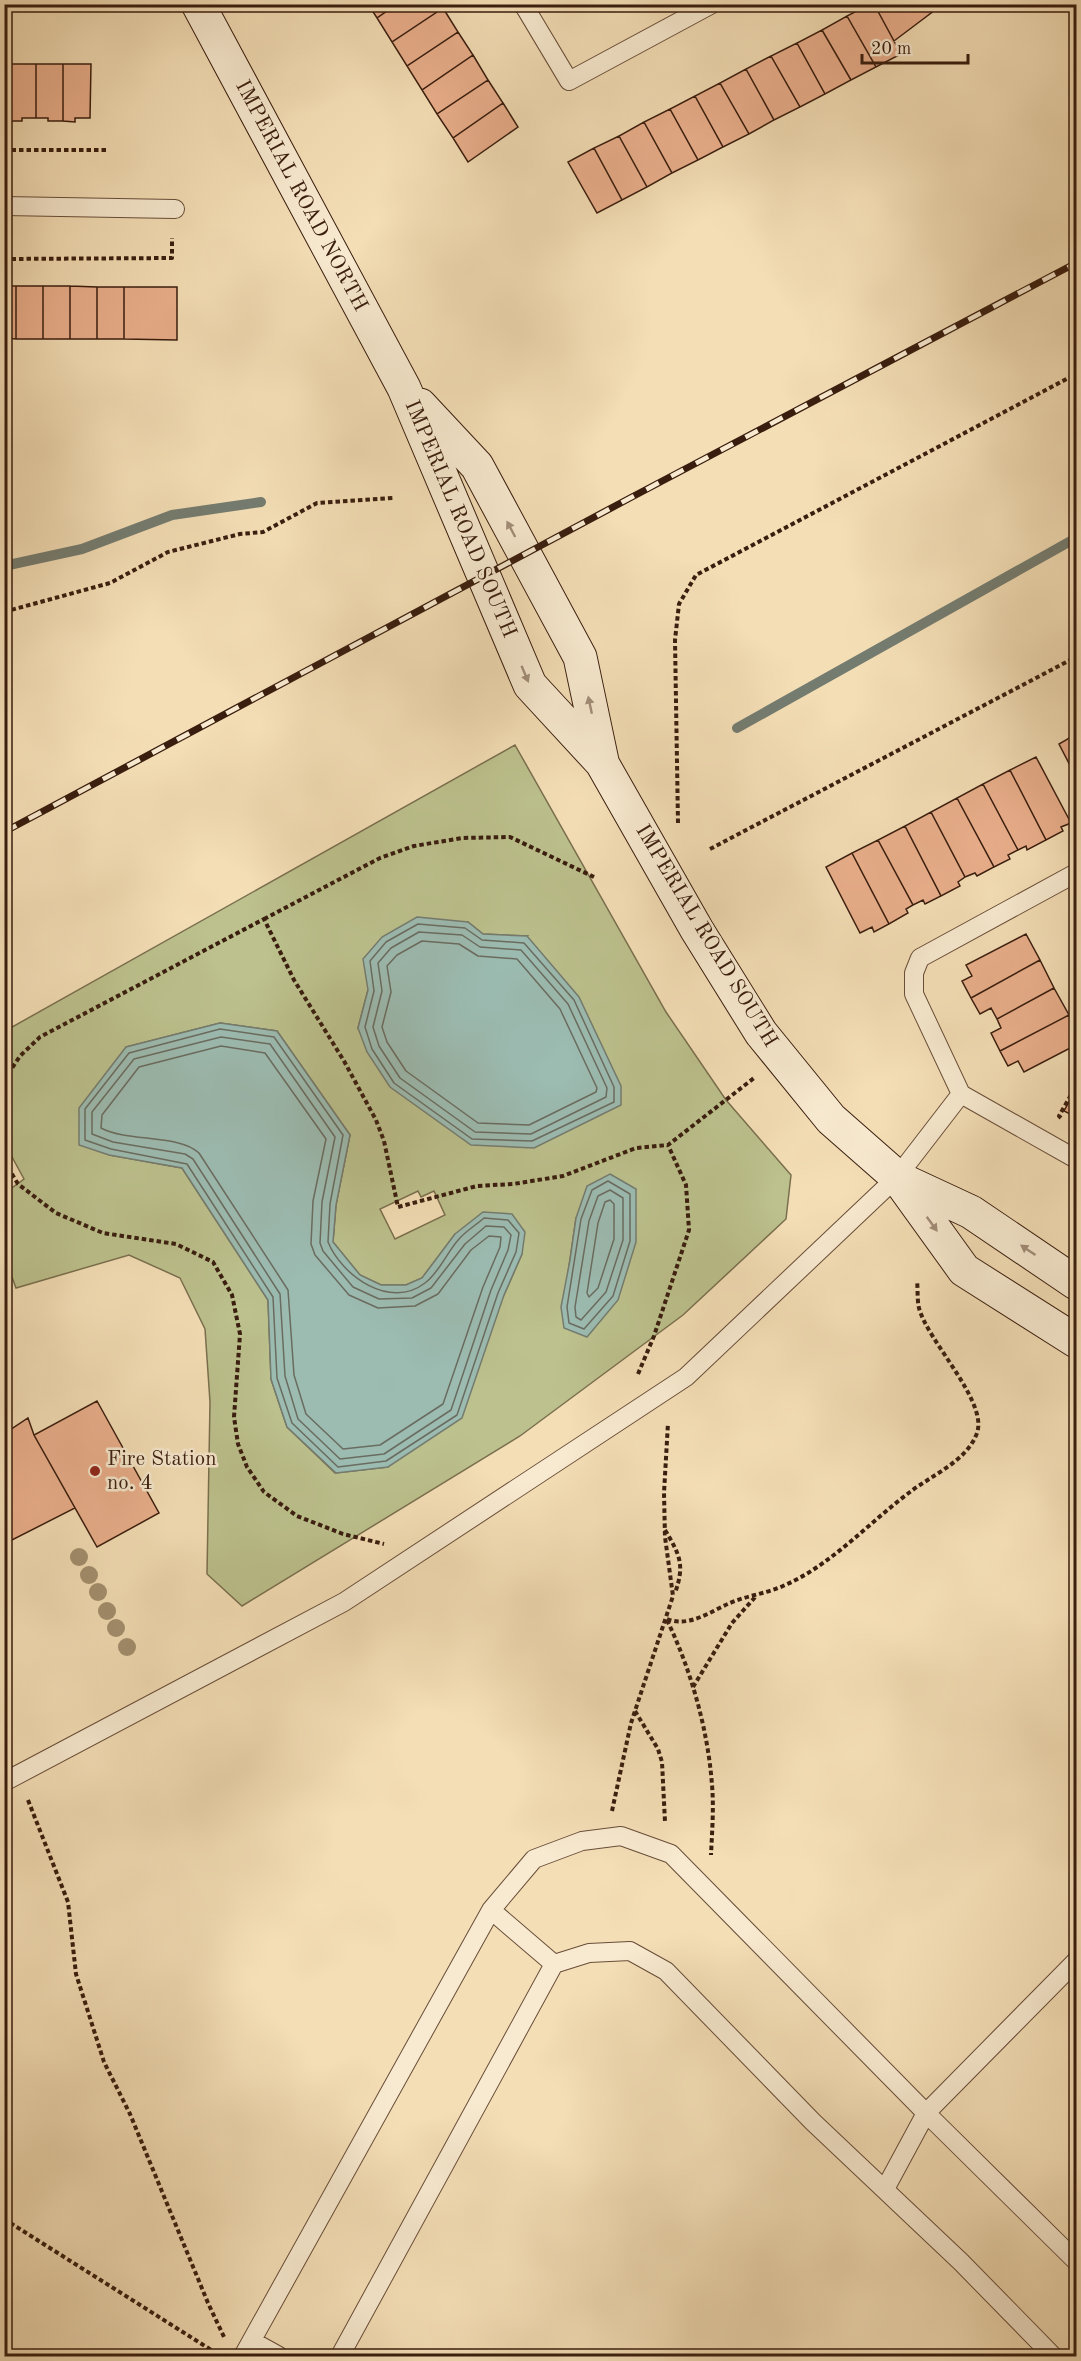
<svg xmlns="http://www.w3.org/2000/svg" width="1081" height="2361" font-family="'Old Standard TT',serif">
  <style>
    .green { fill: #bcc18d; stroke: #7a6f4e; stroke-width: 1.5; fill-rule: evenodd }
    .water { fill: #9cbcb2; stroke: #747c70; stroke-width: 1.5 }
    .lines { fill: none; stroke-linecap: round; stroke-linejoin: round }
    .shore { stroke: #6a6c60; stroke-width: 1.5 }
    .stream { stroke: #747c70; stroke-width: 10 }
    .building { fill: #eaaf8c; stroke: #391d0e; stroke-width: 1.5 }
    .lane-casing { stroke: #684d38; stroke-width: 20 }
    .secondary-casing { stroke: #391d0e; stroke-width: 35 }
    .path { stroke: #391d0e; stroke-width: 4; stroke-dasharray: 4.5 3; stroke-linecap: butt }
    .lane { stroke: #f8ead0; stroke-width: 18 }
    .secondary { stroke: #f8ead0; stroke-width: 33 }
    .rail-casing { stroke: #391d0e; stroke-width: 7 }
    .rail { stroke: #f8ead0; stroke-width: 4.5; stroke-dasharray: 14; stroke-linecap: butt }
    .tree { fill: #a38f6e }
    .oneway { fill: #a28e79 }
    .poi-dot { fill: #8f2418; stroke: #f8ead0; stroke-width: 2 }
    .labels { text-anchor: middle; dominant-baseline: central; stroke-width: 5; stroke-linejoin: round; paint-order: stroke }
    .street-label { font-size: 21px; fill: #391d0e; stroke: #f8ead0 }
    .poi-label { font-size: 21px; fill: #391d0e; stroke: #f8ead0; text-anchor: start }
  </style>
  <rect width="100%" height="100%" fill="#f4deb6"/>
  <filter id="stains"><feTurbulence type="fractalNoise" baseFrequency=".00333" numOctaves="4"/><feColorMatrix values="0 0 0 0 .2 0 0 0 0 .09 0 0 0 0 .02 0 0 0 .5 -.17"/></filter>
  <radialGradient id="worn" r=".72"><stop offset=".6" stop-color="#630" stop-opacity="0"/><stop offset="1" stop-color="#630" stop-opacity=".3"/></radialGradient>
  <path class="green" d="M515,745L666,1012L726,1100L791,1175L786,1219L683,1315L520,1436L242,1606L207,1574L210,1402L205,1329L180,1278L129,1255L16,1288L5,1258V1193L24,1179L5,1144V1031ZM468,922L483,934L527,936L358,1028L368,990ZM220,1023L277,1031L350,1135L336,1205L333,1242L360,1275L381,1285H406L422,1278L455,1234L522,1254L504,1295L388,1467L335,1473L287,1427L271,1379L268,1300L182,1168L109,1155L126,1047ZM636,1189L567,1280L576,1218ZM418,1191L421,1197L434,1191L445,1215L395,1239L380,1209Z"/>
  <path class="water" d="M417,917L468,922L483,934L527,936L579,997L621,1086V1105L534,1148L471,1145L390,1087L367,1052L358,1028L368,990L363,959L382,937Z
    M220,1023L277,1031L350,1135L336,1205L333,1242L360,1275L381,1285H406L422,1278L455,1234L483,1212L512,1214L525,1232L522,1254L504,1295L462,1418L388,1467L336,1473L287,1427L271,1379L268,1300L182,1168L109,1155L79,1145V1108L126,1047Z
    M610,1174L636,1189V1242L618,1300L587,1337L564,1328L561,1307L570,1260L576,1218L587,1186Z"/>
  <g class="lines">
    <path class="shore" d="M418,924L465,928L482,940L524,943L574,1000L614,1087V1102L532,1141L472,1139L394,1083L372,1049L365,1027L374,991L370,961L386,942Z
      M419,932L462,935L480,947L521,950L568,1004L607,1088L606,1097L531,1134L475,1132L400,1078L379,1046L373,1027L382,991L378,963L391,948Z
      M422,941L459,944L478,956L517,959L560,1009L597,1088L596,1092L529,1125L478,1123L406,1071L387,1042L382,1027L391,992L387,966L397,955Z
      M220,1029L274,1037L343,1135L330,1204L328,1242C342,1276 390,1310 425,1283C439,1273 447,1252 459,1239C466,1231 476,1225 484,1218L508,1220L519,1233L516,1252L498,1293L457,1415L386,1461L338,1467L292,1423L277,1378L273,1297L187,1164L111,1149L85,1140V1109L129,1053Z
      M221,1037L270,1044L335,1137L322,1202L320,1243L323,1251L353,1287L379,1299L412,1298L431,1288L465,1244L486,1226L504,1227L511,1235L508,1250L491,1290L451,1410L384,1454L340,1459L298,1419L285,1376L280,1294L193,1159L185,1154L113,1142L92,1134V1112L134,1059Z
      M221,1046L265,1053L326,1139L313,1201L311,1244L315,1255L349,1295L378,1308L415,1306L438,1294L471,1250L489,1236L501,1237L500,1247L483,1287L443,1404L380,1445L343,1449L306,1414L294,1375L288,1290L199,1153C179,1134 127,1142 101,1128L102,1115L139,1067Z
      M608,1181L630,1194V1241L613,1296L584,1329L569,1323L567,1307L581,1219L592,1190Z
      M610,1190L623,1198V1240L606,1292L581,1320L576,1317L575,1307L589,1221L598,1196Z
      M610,1200L614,1204V1239L598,1288L589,1297L587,1293L598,1223L605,1202Z"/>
    <path class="stream" d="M4,566L82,549L172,515L261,502
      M737,728L1076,538"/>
  </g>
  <path class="building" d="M368,4H397L377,18Z
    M397,4H441L443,8L392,42L377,18Z
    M870,4H874L901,54L876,67L847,16Z
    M874,4H943L894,41Z
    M443,8L458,32L407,66L392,42Z
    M847,16L876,67L851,80L822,30Z
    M822,30L851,80L825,94L797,43Z
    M458,32L473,55L422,90L407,66Z
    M797,43L825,94L800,107L771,56Z
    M473,55L488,80L437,114L422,90Z
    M771,56L800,107L774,120L746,69Z
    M4,64H8V121H4Z
    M8,64H36V118H22V121H8Z
    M36,64H63V121H48V118H36Z
    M63,64H91L90,118H75V122L63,121Z
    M746,69L774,120L749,134L720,83Z
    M488,80L503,103L453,138L437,114Z
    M720,83L749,134L723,147L695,96Z
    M695,96L723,147L698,160L670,109Z
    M503,103L518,127L468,162L453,138Z
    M670,109L698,160L672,173L644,122Z
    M644,122L672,173L647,187L619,136Z
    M619,136L647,187L622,200L594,148Z
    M594,148L622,200L597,213L568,162Z
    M4,286H16V339L4,338Z
    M16,286H43V339H16Z
    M43,286H70V339H43Z
    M70,286L97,287V339H70Z
    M97,287H124V339H97Z
    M124,287H177V340L124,339Z
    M1076,734V777L1059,744Z
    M1036,757L1071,823L1061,827L1063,831L1046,840L1010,770Z
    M1010,770L1046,840L1027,850L1026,846L1018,850L983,784Z
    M983,784L1018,850L1008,855L1010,859L994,867L957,798Z
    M957,798L994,867L977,876L975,873L965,877L931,812Z
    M931,812L965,877L958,882L960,886L941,896L905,826Z
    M905,826L941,896L925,904L923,900L913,905L878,840Z
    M878,840L913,905L906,909L908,913L889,924L852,853Z
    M852,853L889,924L874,932L872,927L860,933L826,867Z
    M1026,934L1040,960L971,998L962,981L972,976L966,965Z
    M1040,960L1054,988L997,1019L991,1008L980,1014L971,998Z
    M1054,988L1069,1015L1000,1051L991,1033L1001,1028L997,1019Z
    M1069,1015L1076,1030V1045L1024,1072L1018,1061L1008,1066L1000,1051Z
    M1076,1089V1117L1064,1111Z
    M97,1401L159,1513L97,1547L34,1435Z
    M28,1418L34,1435L75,1508L4,1544V1434Z"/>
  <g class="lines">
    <g class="lane-casing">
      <path id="lane" d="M523,4L569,81L712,4
        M4,206L175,209
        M1076,873L920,958L914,973V994L961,1094L1076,1159
        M4,1782L344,1602L686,1377L897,1177L961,1094
        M491,1910L554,1964L589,1953L630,1951L666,1971L813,2122L961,2262L1053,2356
        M1076,1961L926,2113L1076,2261
        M252,2341L279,2356
        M243,2356L491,1910L534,1859L582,1841L621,1836L671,1854L926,2113L885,2189
        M340,2356L554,1964"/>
    </g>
    <g class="secondary-casing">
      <path id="secondary" d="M198,4L404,388L530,685L602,763L697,930L761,1033L831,1119L897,1177L964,1270L1076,1341
        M420,405L477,466L580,657L602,761
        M900,1179L971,1212L1076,1283"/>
    </g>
    <path class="path" d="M4,150H108
      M4,259L172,258V238
      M4,610H11L110,583L168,552L240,534L263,532L317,503L393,498
      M678,823L675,640L679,604L696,575L1076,374
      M710,849L1076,657
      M264,919L380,858L414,846L462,838L510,837L594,877
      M4,1080L20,1056L40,1037L264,919L294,980L344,1061L376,1120L384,1141L398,1207L477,1186L513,1184L563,1176L636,1148L668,1145L754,1078
      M1061,1118L1059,1116L1076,1086
      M4,1161L18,1184L56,1213L103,1233L176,1244L213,1262L232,1295L240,1334L234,1417L238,1444L247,1467L264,1492L297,1516L343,1534L384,1544
      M638,1374L654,1336L689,1230L686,1185L668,1145
      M665,1530C680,1555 685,1565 675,1593
      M667,1619C689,1628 711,1611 730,1603C746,1596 763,1594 778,1588C829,1568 867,1524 910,1492C932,1475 967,1461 977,1433C988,1401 928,1342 919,1308C917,1300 918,1289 917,1281
      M667,1620C691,1670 708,1730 712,1785C714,1808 712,1832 711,1855
      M693,1687L732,1623L757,1595
      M635,1711L658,1749L662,1762L665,1822
      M28,1800L68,1902L76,1974L104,2062L130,2114L208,2303L224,2337
      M612,1811L631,1723L673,1596L665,1537L664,1493L668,1423
      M4,2219L216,2353"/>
    <use href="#lane" class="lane"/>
    <use href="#secondary" class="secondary"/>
    <g class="rail-casing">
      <path id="rail" d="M4,832L630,498L1076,263"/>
    </g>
    <use href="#rail" class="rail"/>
  </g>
  <g class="tree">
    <circle cx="79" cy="1557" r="9"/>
    <circle cx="89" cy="1575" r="9"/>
    <circle cx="98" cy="1592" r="9"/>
    <circle cx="107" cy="1611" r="9"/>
    <circle cx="116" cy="1628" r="9"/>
    <circle cx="127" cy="1647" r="9"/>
  </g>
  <defs><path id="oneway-solid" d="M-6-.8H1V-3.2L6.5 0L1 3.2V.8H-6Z" transform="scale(1.5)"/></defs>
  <g class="oneway">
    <use href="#oneway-solid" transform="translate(511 529) rotate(-118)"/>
    <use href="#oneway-solid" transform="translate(525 674) rotate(67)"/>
    <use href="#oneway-solid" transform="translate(590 705) rotate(-102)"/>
    <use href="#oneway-solid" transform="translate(932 1224) rotate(54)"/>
    <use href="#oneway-solid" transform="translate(1028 1250) rotate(-146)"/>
  </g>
  <circle class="poi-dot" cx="95" cy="1471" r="6"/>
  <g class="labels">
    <g class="street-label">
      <text transform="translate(301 196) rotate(62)">IMPERIAL ROAD NORTH</text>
      <text transform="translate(460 519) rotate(67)">IMPERIAL ROAD SOUTH</text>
      <text transform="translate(706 936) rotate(59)">IMPERIAL ROAD SOUTH</text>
    </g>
    <g class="poi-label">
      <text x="107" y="1459">Fire Station<tspan x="107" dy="24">no. 4</tspan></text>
    </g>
  </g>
  <rect width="1081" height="2361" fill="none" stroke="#f4deb6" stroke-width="24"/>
  <rect x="6" y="6" width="1069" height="2349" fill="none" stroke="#391d0e" stroke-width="3"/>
  <rect x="12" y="12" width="1057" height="2337" fill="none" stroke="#391d0e" stroke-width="1.5"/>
  <path d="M862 54v9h106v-9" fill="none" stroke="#391d0e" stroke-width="3"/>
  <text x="871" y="54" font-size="18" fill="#391d0e" stroke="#f8ead0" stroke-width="4.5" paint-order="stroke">20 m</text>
  <rect width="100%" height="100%" filter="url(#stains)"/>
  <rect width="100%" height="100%" fill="url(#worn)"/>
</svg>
